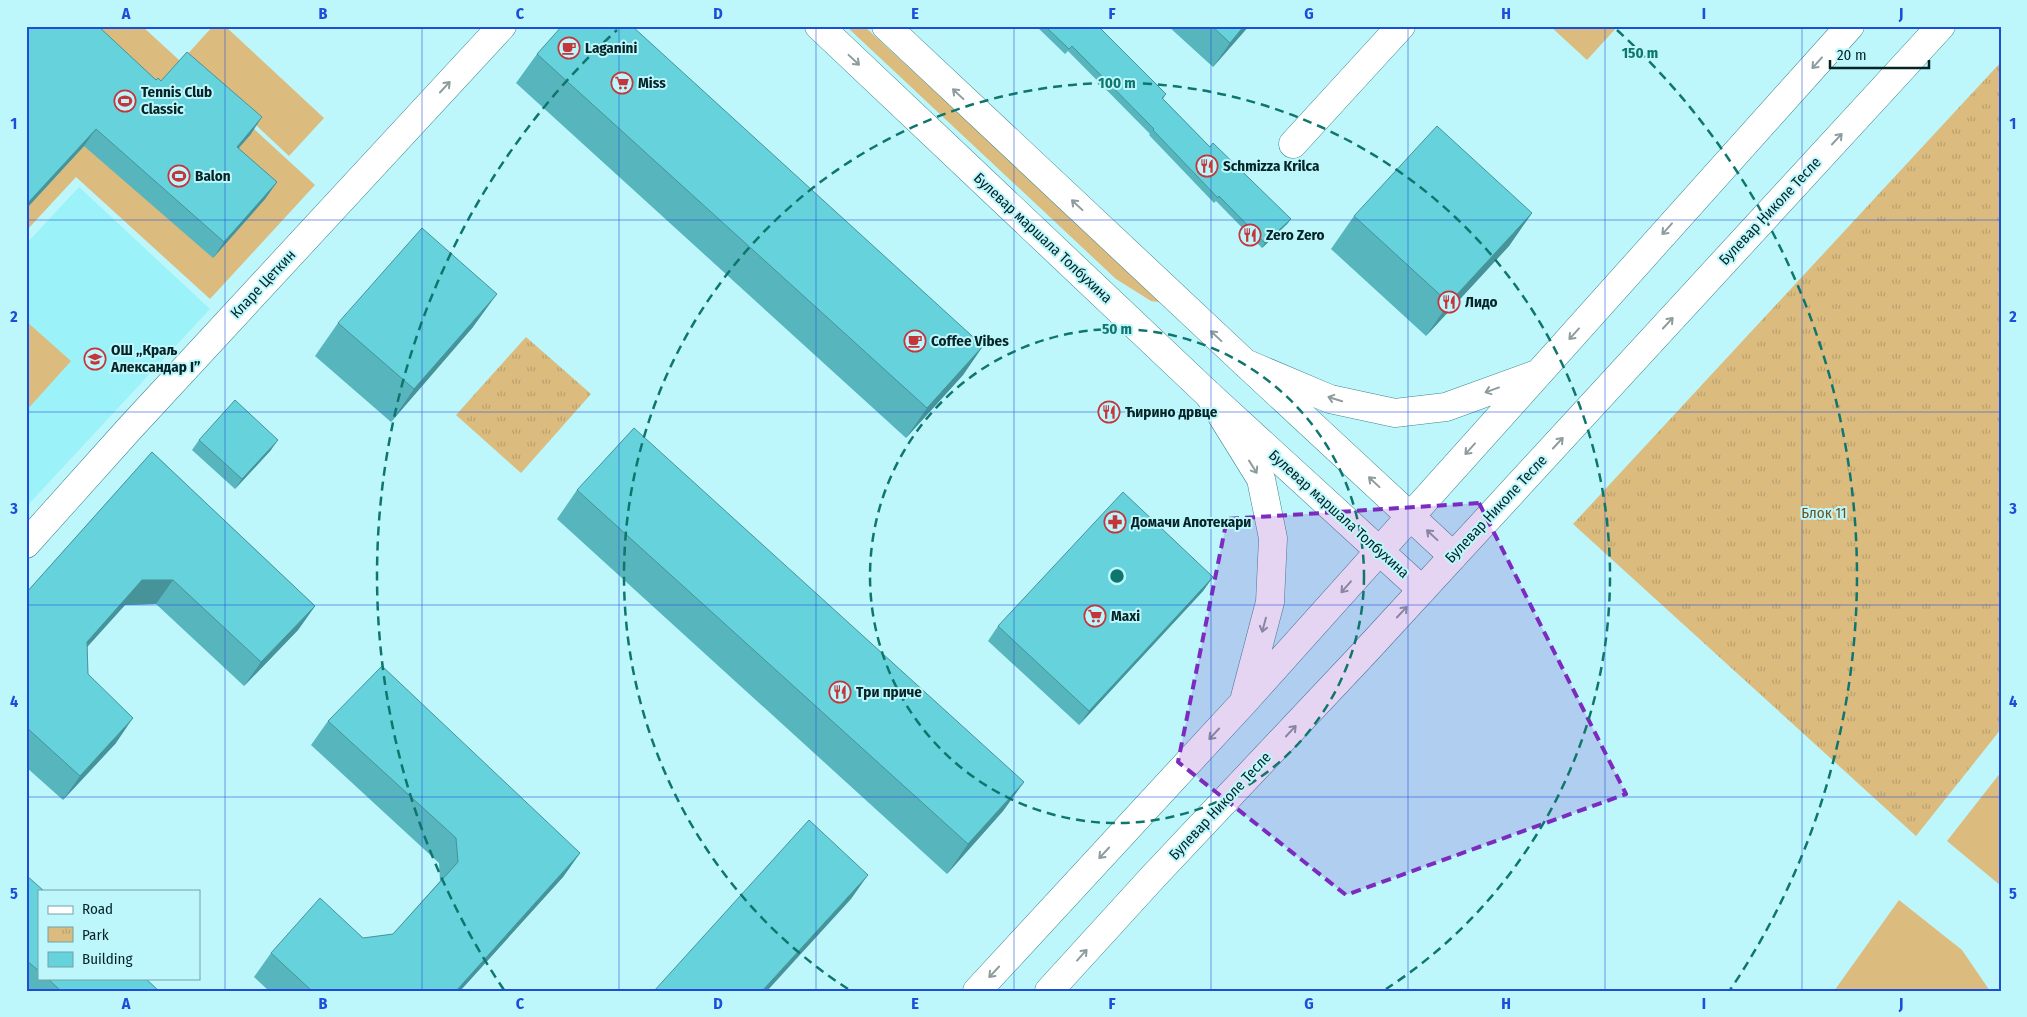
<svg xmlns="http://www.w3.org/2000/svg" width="2027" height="1017" font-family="'Fira Sans Condensed',sans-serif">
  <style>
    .built { fill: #9cf2f9 }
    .green { fill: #dbbb7e }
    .park { fill: url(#park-tufts) }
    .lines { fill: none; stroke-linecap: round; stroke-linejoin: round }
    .minor-casing { stroke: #3c868c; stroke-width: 29 }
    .major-casing { stroke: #3c868c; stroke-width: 29 }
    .minor { stroke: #fff; stroke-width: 28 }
    .major { stroke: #fff; stroke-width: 28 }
    .wall { fill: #57b5bd }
    .shaded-wall { fill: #47939a }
    .building { fill: #65d2dc; stroke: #47939a }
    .oneway { stroke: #8e9c9e }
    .marked { fill: #7b2cbf; fill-opacity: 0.2; stroke: #7b2cbf; stroke-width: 4; stroke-dasharray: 10 6; stroke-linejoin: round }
    .grid { fill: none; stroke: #1d4ed8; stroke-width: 1; stroke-opacity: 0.55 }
    .ring { fill: none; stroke: #0f766e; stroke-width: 2.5; stroke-dasharray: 9 6 }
    .labels { text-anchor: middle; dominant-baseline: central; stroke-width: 4; stroke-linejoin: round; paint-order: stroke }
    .poi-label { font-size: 15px; font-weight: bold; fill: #042427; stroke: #bdf7fc; text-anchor: start }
    .street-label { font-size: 15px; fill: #042427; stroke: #bdf7fc }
    .park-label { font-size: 15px; fill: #6c531d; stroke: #bdf7fc }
    .centre { fill: #0f766e; stroke: #bdf7fc; stroke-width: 2.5 }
    .ring-label { font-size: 15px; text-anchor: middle; font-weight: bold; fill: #0f766e; stroke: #bdf7fc; stroke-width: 4; stroke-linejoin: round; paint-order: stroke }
    .neatline { fill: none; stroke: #1d4ed8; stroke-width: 2 }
    .grid-label { font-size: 16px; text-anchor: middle; font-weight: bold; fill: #1d4ed8 }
  </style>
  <defs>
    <pattern id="park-tufts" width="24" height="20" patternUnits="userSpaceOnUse" patternTransform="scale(1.25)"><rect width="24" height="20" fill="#dbbb7e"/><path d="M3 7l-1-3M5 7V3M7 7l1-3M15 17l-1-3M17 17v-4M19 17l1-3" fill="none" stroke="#baa16d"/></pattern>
  </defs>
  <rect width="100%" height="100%" fill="#bdf7fc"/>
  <path class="built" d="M79,187L210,309L26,507V244Z"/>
  <path class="green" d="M26,26H142L315,185L210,299L76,177L26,231Z
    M213,26H225L324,118L289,156L184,58Z
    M846,26H864L1165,303L1151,301L1116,279Z
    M1550,26H1618L1587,60Z
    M26,321L71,361L26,411Z
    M2001,772V886L1947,841Z
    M1899,900L1962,950L1990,991H1834Z"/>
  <path class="park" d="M2001,62V729L1916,836L1573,524Z
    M526,337L591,394L521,473L456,415Z"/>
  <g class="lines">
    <g class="minor-casing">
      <path id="minor" d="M819,26L1209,395L1422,590
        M886,26L1245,363L1453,556
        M1293,144L1401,26
        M26,544L130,428L502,26"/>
    </g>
    <g class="major-casing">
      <path id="major" d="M1245,363L1330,399L1395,413L1446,407L1534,375
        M1209,395L1261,479L1273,538L1270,602L1245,697
        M977,991L1244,702L1850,26
        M1049,991L1153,877L1365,652L1941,26"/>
    </g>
    <use href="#minor" class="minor"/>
    <use href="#major" class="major"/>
  </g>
  <path class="wall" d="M26,26L156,80L251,134L238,148L277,182L265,199L213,258L84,146L26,209Z
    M1036,26H1098L1166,94L1163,99L1210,147L1291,219L1287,224L1262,248L1216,201L1214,203L1149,135L1150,134L1068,51L1065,54Z
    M1168,26H1249L1213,67Z
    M537,54L983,346L963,375L906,438L516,83Z
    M1532,213L1509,246L1426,336L1331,249L1354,216Z
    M338,323L473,327L391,422L315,356Z
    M199,440L271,450L235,489L192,450Z
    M152,452L315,606L298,630L244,686L156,604L125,605L87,647L88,674L116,743L63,800L26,767V593Z
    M577,490L1024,782L1003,811L947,874L557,519Z
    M1213,577L1203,591L1079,725L988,641L998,626Z
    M328,721L580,853L563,877L460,991H269L254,977L271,953L393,934L440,881L439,863L311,745Z
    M26,875L39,891V978H145L159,991H26Z"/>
  <path class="shaded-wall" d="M1244,26H1249L1213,67L1230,43Z
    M262,117L251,134L225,164L237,147Z
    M96,129L84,146L26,209V205Z
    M277,182L265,199L213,258L224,242Z
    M1532,213L1509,246L1426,336L1449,303Z
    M1291,219L1287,224L1262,248L1265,243Z
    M497,294L473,327L391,422L414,389Z
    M983,346L963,375L906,438L927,408Z
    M278,440L271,450L235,489L242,479Z
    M1213,577L1203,591L1079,725L1089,711Z
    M142,580H173L156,604L125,605L70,666L87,642Z
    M315,606L298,630L244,686L261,662Z
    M133,718L116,743L63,800L80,776Z
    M1024,782L1003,811L947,874L968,844Z
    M580,853L563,877L460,991H456Z
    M868,875L851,899L767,991H762Z"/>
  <path class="building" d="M26,26H98L156,80L158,78L161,81L187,52L262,117L237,147L277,182L224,242L96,129L26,205Z
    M562,26H632L983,346L927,408L537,54Z
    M1045,26H1098L1166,94L1162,98L1210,147L1213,143L1291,219L1265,243L1219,196L1218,198L1153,130L1154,129L1072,46L1069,49Z
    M1212,26H1244L1230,43Z
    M1437,126L1532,213L1449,303L1354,216Z
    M422,228L497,294L414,389L338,323Z
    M235,400L278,440L242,479L199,440Z
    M634,428L1024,782L968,844L577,490Z
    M152,452L315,606L261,662L173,580H142L87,642L88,674L133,718L80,776L26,727V593Z
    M1123,492L1213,577L1089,711L998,626Z
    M382,666L580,853L456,991H312L271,953L320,898L363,938L393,934L458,862L456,838L328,721Z
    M809,820L868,875L762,991H654Z
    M26,875L44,891H39V971L26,960Z
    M47,978H145L159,991H61Z"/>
  <defs><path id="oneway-shaft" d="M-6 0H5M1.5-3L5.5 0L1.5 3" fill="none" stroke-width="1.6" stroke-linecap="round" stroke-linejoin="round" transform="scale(1.25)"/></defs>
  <g class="oneway">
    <use href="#oneway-shaft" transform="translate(854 60) rotate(43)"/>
    <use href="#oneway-shaft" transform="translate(1817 63) rotate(132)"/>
    <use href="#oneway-shaft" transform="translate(445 87) rotate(-47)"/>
    <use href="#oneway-shaft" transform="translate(958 94) rotate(-137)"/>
    <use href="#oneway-shaft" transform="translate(1837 139) rotate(-47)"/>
    <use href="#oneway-shaft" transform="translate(1077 205) rotate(-137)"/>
    <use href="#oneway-shaft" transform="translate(1667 229) rotate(132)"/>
    <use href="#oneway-shaft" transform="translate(1668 323) rotate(-47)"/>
    <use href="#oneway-shaft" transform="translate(1574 334) rotate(132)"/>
    <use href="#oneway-shaft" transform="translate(1216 336) rotate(-137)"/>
    <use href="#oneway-shaft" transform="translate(1492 390) rotate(160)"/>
    <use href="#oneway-shaft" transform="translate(1335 399) rotate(-163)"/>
    <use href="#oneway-shaft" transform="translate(1558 443) rotate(-47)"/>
    <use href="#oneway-shaft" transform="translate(1470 449) rotate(132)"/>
    <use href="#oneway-shaft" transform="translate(1253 467) rotate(58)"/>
    <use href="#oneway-shaft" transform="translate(1374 482) rotate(-137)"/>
    <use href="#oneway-shaft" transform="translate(1432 535) rotate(-137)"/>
    <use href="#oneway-shaft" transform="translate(1346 587) rotate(131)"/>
    <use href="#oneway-shaft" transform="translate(1402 612) rotate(-47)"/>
    <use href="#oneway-shaft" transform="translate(1264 625) rotate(105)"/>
    <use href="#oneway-shaft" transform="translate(1291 731) rotate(-47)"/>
    <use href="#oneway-shaft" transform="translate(1214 734) rotate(133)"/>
    <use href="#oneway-shaft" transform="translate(1104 853) rotate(133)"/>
    <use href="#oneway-shaft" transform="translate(1082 955) rotate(-48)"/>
    <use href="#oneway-shaft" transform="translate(994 972) rotate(133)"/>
  </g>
  <path class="marked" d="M1479,503L1626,794L1346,895L1178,762L1227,519Z"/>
  <path class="grid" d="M225,26V991M422,26V991M619,26V991M816,26V991M1014,26V991M1211,26V991M1408,26V991M1605,26V991M1802,26V991M26,220H2001M26,412H2001M26,605H2001M26,797H2001"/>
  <g class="ring">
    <circle cx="1117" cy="576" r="247"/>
    <path d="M848 989A493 493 0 1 1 1386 989"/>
    <path d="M504 990A740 740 0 0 1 617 30M1617 30A740 740 0 0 1 1730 990"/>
  </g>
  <defs>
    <g id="cafe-ring" transform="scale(1.125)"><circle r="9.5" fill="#bdf7fc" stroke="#c5353c" stroke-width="1.5"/><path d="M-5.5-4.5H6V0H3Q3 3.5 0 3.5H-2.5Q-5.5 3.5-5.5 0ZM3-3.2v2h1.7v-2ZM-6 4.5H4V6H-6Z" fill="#c5353c"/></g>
    <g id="supermarket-ring" transform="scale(1.125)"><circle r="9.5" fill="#bdf7fc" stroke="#c5353c" stroke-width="1.5"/><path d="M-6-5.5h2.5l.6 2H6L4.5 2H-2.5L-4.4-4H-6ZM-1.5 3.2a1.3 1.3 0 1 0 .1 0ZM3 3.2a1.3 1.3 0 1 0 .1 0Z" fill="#c5353c"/></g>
    <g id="stadium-ring" transform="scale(1.125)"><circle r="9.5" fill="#bdf7fc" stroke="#c5353c" stroke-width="1.5"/><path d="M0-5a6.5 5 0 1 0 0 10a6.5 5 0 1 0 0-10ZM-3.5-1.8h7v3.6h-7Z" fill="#c5353c"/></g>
    <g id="restaurant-ring" transform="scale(1.125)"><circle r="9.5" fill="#bdf7fc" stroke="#c5353c" stroke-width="1.5"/><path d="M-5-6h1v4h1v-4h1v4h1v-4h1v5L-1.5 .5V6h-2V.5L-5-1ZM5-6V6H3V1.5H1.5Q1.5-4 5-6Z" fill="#c5353c"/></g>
    <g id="school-ring" transform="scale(1.125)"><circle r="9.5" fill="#bdf7fc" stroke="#c5353c" stroke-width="1.5"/><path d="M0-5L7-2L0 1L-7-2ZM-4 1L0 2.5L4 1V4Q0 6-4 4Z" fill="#c5353c"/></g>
    <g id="pharmacy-ring" transform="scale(1.125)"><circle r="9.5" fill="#bdf7fc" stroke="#c5353c" stroke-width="1.5"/><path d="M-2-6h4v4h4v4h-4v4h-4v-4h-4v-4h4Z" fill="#c5353c"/></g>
  </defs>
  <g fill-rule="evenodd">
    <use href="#cafe-ring" x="569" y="48"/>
    <use href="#supermarket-ring" x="622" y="83"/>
    <use href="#stadium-ring" x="125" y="101"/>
    <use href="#restaurant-ring" x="1207" y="166"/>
    <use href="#stadium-ring" x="179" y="176"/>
    <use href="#restaurant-ring" x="1250" y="235"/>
    <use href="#restaurant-ring" x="1449" y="302"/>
    <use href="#cafe-ring" x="915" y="341"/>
    <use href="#school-ring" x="95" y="359"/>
    <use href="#restaurant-ring" x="1109" y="412"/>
    <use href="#pharmacy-ring" x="1115" y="522"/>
    <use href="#supermarket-ring" x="1095" y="616"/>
    <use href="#restaurant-ring" x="840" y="692"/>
  </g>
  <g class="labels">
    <g class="poi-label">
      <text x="585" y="48">Laganini</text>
      <text x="638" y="83">Miss</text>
      <text x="141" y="92">Tennis Club<tspan x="141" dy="17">Classic</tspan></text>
      <text x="1223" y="166">Schmizza Krilca</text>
      <text x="195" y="176">Balon</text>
      <text x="1266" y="235">Zero Zero</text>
      <text x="1465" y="302">Лидо</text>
      <text x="931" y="341">Coffee Vibes</text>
      <text x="111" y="350">ОШ „Краљ<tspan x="111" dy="17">Александар I”</tspan></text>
      <text x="1125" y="412">Ћирино дрвце</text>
      <text x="1131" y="522">Домачи Апотекари</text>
      <text x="1111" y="616">Maxi</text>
      <text x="856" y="692">Три приче</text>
    </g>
    <g class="street-label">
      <text transform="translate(1770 211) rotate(-47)">Булевар Николе Тесле</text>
      <text transform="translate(1043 238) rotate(43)">Булевар маршала Толбухина</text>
      <text transform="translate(263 284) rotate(-47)">Кларе Цеткин</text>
      <text transform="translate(1496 509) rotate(-47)">Булевар Николе Тесле</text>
      <text transform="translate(1339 514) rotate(42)">Булевар маршала Толбухина</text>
      <text transform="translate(1220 806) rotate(-47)">Булевар Николе Тесле</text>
    </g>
    <g class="park-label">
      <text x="1824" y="513">Блок 11</text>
    </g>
  </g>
  <circle cx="1117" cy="576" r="8" class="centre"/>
  <g class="ring-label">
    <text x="1640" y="58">150 m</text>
    <text x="1117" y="88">100 m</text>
    <text x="1117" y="334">50 m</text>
  </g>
  <rect width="2027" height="1017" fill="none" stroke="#bdf7fc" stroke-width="55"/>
  <rect x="38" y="890" width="162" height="90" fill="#bdf7fc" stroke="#73a3a7"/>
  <rect x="48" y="906" width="25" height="8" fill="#ffffff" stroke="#73a3a7"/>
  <text x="82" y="914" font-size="15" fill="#042427">Road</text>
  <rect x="48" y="927" width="25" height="15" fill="url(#park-tufts)" stroke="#73a3a7"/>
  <text x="82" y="940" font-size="15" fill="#042427">Park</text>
  <rect x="48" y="952" width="25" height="15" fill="#65d2dc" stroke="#73a3a7"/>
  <text x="82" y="964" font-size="15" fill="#042427">Building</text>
  <path d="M1830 60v8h99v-8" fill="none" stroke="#042427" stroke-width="2.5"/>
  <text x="1837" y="60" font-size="15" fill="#042427" stroke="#bdf7fc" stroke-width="4" paint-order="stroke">20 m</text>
  <rect x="28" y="28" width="1972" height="962" class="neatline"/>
  <g class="grid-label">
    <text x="126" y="19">A</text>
    <text x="323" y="19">B</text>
    <text x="520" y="19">C</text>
    <text x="718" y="19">D</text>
    <text x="915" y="19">E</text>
    <text x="1112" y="19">F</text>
    <text x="1309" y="19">G</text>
    <text x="1506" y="19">H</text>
    <text x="1704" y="19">I</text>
    <text x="1901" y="19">J</text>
    <text x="14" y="129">1</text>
    <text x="2013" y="129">1</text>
    <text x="14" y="322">2</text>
    <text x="2013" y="322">2</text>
    <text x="14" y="514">3</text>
    <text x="2013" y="514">3</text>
    <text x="14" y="707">4</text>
    <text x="2013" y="707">4</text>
    <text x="14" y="899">5</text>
    <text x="2013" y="899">5</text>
    <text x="126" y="1009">A</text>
    <text x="323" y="1009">B</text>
    <text x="520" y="1009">C</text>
    <text x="718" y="1009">D</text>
    <text x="915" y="1009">E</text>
    <text x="1112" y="1009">F</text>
    <text x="1309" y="1009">G</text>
    <text x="1506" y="1009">H</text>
    <text x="1704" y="1009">I</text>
    <text x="1901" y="1009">J</text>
  </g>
</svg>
